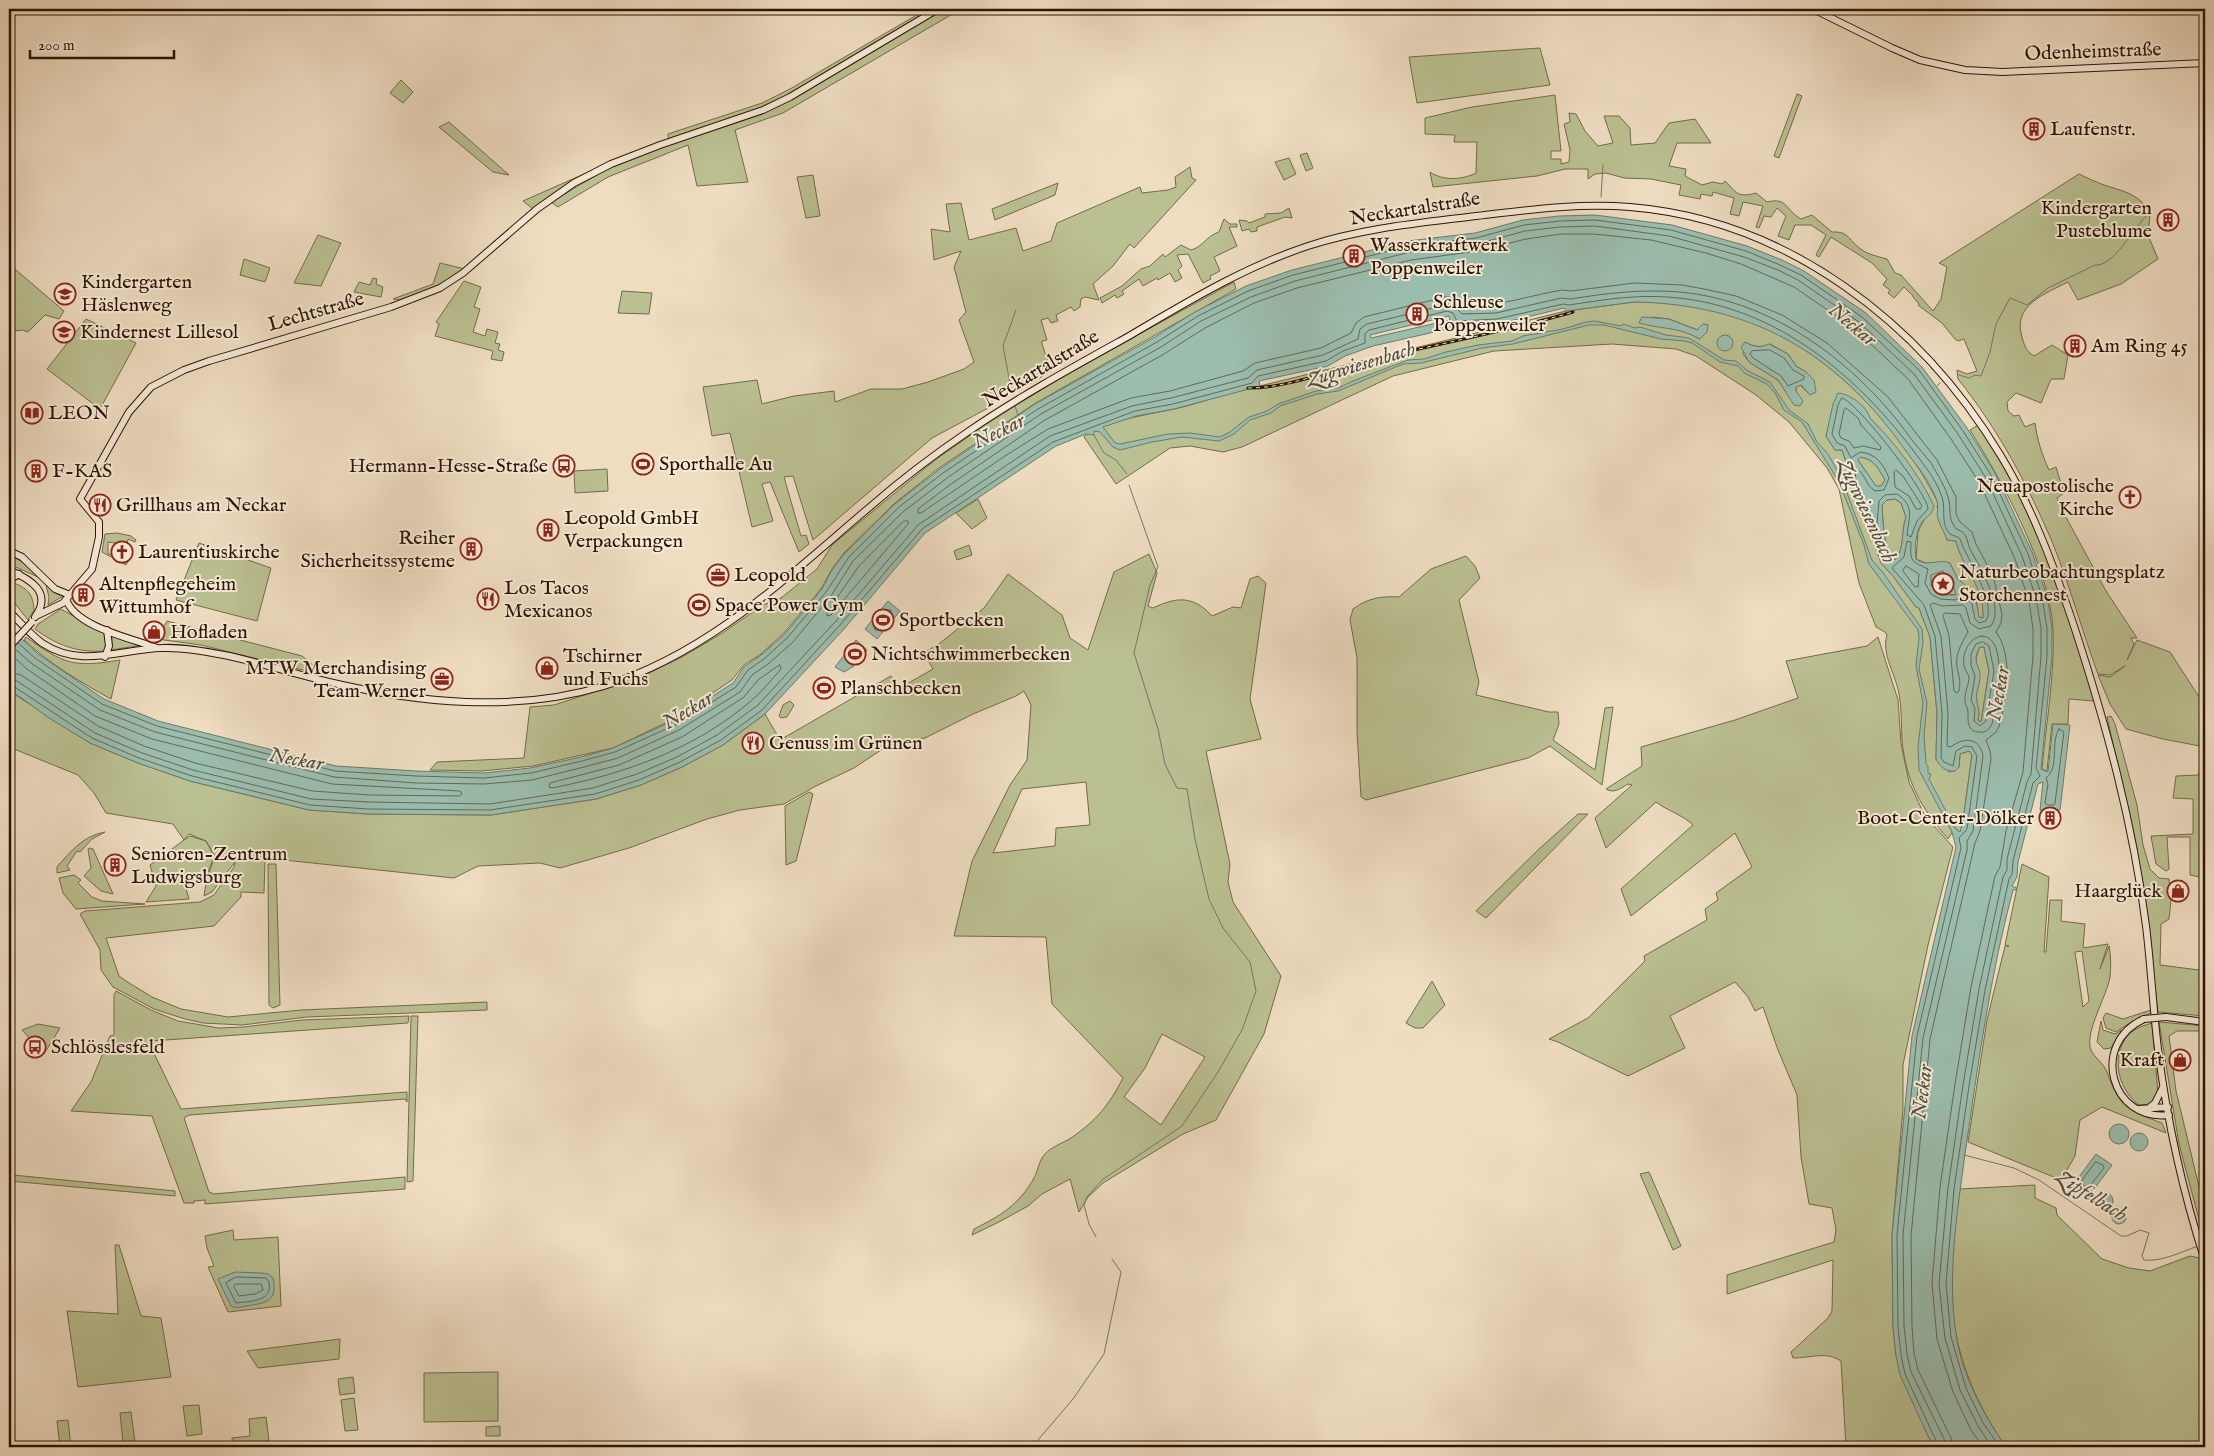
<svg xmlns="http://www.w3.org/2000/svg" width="2214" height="1456" font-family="'IM FELL English',serif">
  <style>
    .green { fill: #bbc092; stroke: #746a49; fill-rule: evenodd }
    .water { fill: #9bbdae; stroke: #6f7968; fill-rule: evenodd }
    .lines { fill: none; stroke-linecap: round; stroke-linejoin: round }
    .shore { stroke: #646857; stroke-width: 1 }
    .stream { stroke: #6f7968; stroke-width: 1 }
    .secondary-casing { stroke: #2c1400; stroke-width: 8 }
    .secondary { stroke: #f5e9d7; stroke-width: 6 }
    .rail-casing { stroke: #2c1400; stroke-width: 3 }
    .rail { stroke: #f5e9d7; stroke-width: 1; stroke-dasharray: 4; stroke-linecap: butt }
    .secondary-bridge-casing { stroke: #2c1400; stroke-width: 8; stroke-linecap: butt }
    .secondary-bridge { stroke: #f5e9d7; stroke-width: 6 }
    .labels { text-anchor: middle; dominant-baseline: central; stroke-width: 4; stroke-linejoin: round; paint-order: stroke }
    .street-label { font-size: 20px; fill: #2c1400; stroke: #f5e9d7 }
    .poi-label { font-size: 20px; fill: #2c1400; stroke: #f5e9d7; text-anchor: start }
    .water-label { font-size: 21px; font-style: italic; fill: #534f3d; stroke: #f5e9d7 }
  </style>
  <rect width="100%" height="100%" fill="#efddc2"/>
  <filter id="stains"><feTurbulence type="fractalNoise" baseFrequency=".004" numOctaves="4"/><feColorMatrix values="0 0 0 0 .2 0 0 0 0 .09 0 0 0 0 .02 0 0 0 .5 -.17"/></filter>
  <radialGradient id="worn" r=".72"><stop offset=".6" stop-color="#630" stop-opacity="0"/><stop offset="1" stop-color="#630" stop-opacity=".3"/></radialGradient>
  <path class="green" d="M927,9H961L783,113L735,130L748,182L697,186L688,145L608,177L558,207L551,202L612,166L669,144L668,134L762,103L790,89Z
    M1540,48L1550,85L1417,103L1409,57Z
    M401,80L413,92L403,103L390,93Z
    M1797,94L1802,96L1779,158L1774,156Z
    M1555,95L1561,151H1551V159H1561V164L1569,162L1570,150L1564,124L1570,122L1569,113L1576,114L1585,131L1598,146L1613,143L1604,116H1619L1630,128L1631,145L1655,143L1669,123L1695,119L1711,143H1677L1669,166L1686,169L1685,176L1702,185L1713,182L1722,184L1725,181C1737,193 1737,198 1756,193L1767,202C1788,197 1785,210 1801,219L1812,215L1832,232C1847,231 1848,238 1858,247C1866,254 1876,256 1887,259L1895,273L1901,275L1933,311L1941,299L1947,267L1939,263L2079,174C2087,178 2096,182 2104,185C2123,191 2142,195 2150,214L2148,235L2158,259L2121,284L2078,300L2068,282C2045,294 2012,305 2022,337C2025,347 2026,351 2034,356L2052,345L2068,355L2064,379H2051L2041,403L2016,393L2007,402L2008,411L2014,416L2019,415L2025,427L2035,423C2037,439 2042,455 2049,470L2056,467L2064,493L2057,498L2061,508L2106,591L2137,638H2131L2134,644L2127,660L2137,640L2170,652L2205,706V747L2163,739L2126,729L2110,704L2098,675L2110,677L2125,666L2110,675L2098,674C2082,631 2070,586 2053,544C2028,485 1998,429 1958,379L1957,370L1967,374L1977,371L1964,339L1958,341L1955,339L1942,323L1918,305L1919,304L1913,297V296L1904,287L1894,298L1888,293L1890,290L1883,285L1887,279L1872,263L1831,237L1819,257L1816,255L1826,235L1811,225H1795L1789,240L1778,236L1786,216L1777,208L1771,217L1764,216L1759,228L1756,227L1763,206L1743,202L1739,216L1730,214L1734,198L1713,192L1712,196L1701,194L1700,199L1679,195L1681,185L1651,179L1624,178L1606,173L1595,174L1588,179V169H1565L1537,176L1433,187L1430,172C1443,181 1462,180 1476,173L1477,142H1454L1455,135L1425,134V118L1472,107Z
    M449,122L509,175L493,172L439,127Z
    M1307,153L1313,168L1306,171L1300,155Z
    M1289,158L1296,174L1284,180L1275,162Z
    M611,162L533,209L523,201Z
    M1190,167L1192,178L1196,180L1134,248L1130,244L1113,266L1093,284L1099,300L1085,297L1081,299L1080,307L1074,311L1071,307L1056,315L1058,321L1051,323L1048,318L1041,320L1047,340L1042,341V344L1051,371C1043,375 1035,382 1027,385C1014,390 995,393 990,407L932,438L813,540L793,476L784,477L801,536L806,535L809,544L799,552L770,482L762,484L773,521L752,527L730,433L712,436L703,387L757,380L762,404L794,396L834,391L835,402L871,389H902L928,382L964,369L974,362L959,320L966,312L954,267L961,251L934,260L931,229L950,232L946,204L961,203L969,240L1016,228L1023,251L1051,241L1057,223L1140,187L1142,193L1168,190L1176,187L1175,177Z
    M813,175L820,216L806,218L797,177Z
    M1058,183L1055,195L995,220L992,209Z
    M1289,208L1292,218L1285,217L1257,227V231L1251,232L1249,229L1242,231L1239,220L1247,221L1249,223L1265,217V214L1281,213Z
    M1224,219L1230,224H1237V227H1229L1237,246L1214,257L1220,271L1210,276L1211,279L1203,283L1188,254L1177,255L1182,266L1178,270L1182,278L1175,282L1170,273L1158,280L1157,278L1143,286L1139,279L1122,291L1124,294L1117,298L1115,295L1102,303L1100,298L1122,286L1141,269L1150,266L1163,254L1165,257L1181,245L1191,250C1203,247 1206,236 1219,232Z
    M318,235L341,243L321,286L294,283Z
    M244,259L270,268L265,282L240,275Z
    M440,263L465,269L449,281L405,301L393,299L433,284Z
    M9,264L64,311L59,319L45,315L28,332L23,330L15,331L9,321Z
    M373,278L377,279L376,284L383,287L381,297L354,292L359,282L370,285Z
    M464,281L481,287L474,307L480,309L473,332L485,336L487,329L498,332L495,343L500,344L498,350L504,352L502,361L491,359L493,351L435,336L439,324L436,322Z
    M1234,282L1236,289L1034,404L939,468L895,503L844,553L832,569L821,589L784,633L761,654L744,665L732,680L674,719L613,748L533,766L482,771L430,770L437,762L524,758L530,707L554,705L645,675L682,657L721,634L763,605L781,598L817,569L832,545L935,460L985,425L1063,376Z
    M622,291L652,293L649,314L618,313Z
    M1634,302C1667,302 1697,305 1729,314C1818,339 1898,422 1938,503L1937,507L1947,540L1956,541C1962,567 1985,586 1983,618L1979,617L1976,600L1971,597L1966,586L1957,578L1950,563H1926L1916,559L1918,532L1924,520L1929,496L1897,449L1870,418L1831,421L1826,436L1835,450H1842L1849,470L1852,489L1865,516L1881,563L1893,576L1916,607L1919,608C1922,618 1927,627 1930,637L1937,713L1936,759L1949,772L1955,771L1959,767L1960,754L1969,751L1972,755L1962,828L1960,832L1955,828L1948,839C1921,808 1906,782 1902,740C1901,725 1902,710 1899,694C1896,675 1881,654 1887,635L1885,632L1876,627L1859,583L1839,489L1827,468L1789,422L1756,395L1696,356L1676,349L1612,344L1494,351L1393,376L1242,447L1223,452L1190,446L1170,448L1116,484L1084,437C1093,423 1156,413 1174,409C1189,406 1204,401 1219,396L1566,311ZM1652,317L1669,319L1698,330L1703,324L1708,325L1700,339C1684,330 1668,326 1652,317ZM1745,342C1754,347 1760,348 1770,344L1788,354L1796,366L1806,372L1810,395L1800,385L1796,387V391L1790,398L1778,380L1749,362L1743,354Z
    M86,319L136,343L100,409L47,369Z
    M1978,425C1994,451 2010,476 2024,504C2054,566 2075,635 2094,701L2069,699L2068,724H2052L2047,771L2042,769C2046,723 2055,675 2053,629C2049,565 2003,483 1970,430Z
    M1861,457C1875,460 1878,468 1885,480L1881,486L1876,487L1858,460Z
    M607,469L608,491L575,493L574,471Z
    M978,499L987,518L972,529L956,513Z
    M1895,499L1901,503L1906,517C1901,531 1905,549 1895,561C1883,551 1883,519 1882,505L1887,500Z
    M117,533L131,536L136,540L135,542L128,539L127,545L108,542V554L119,555L120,560L128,561L126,565L102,552L105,534Z
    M199,543L271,568L257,621L176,600Z
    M969,545L972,555L957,560L954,551Z
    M1149,554L1157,573L1148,606L1153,608C1176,597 1193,595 1212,616L1233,607L1241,608L1250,579L1258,576L1266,583L1250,699L1261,739L1206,751L1230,864L1228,882L1233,902L1281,976L1264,1034L1216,1120L1183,1134L1103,1183L1088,1197L1079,1212L1070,1179L1042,1194L1028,1206L999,1222L972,1235L974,1229C1000,1216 1019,1205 1034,1178C1038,1171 1039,1160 1045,1154C1051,1147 1063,1143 1071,1138C1097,1120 1109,1105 1123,1078L1052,1004L1046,937L954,936L972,861L1010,785L1027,760L1031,705L1024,691L1016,696L973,714L925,738L887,746L854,768L816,786L784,804L740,810L707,819L629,848L560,868L540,863L478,866L454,878L265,858L264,893L241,892V897L214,926L106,938L119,976L126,981L152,997L181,1009L228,1017L301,1010L487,1002V1010L307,1017L242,1025L203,1023L185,1019L154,1009L113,987L101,970L100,950L80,914L85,911L200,902L214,895L234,867L235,862L212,892L204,896L207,878L215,856L206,841L189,834L184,840L190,836L206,841L214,856L207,876L200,875L197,882L185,885L189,899L146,902L156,886L150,865L184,840L173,824L106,813L94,793L78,775L9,747V706L14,694L90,743L138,763L190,781L309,810L368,814L491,815L596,799L641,785L682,767L723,745L765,714L780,740L891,676L898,689L933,669L924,653L940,643L984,608L1008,574L1062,615L1070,638L1088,650L1114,572ZM1086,782L1090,825L1056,828L1055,846L993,853L1022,789ZM1162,1034L1205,1057L1161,1125L1124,1097L1145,1068Z
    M13,556L29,567L38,577L9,564V557Z
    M1466,556L1475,566L1480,578L1459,600L1479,682L1476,695L1549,712H1558L1559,724L1553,740L1595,770L1605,708L1613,707L1602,785L1550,746L1528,758L1366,800L1361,797L1357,732V658L1350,620L1353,609C1368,598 1381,596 1399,597L1431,569Z
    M1941,571C1948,573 1955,588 1956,595L1940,593L1947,591L1949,587L1942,578H1934L1938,592L1931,586V575Z
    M14,583C29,589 33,595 34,610L28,620L9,596V585Z
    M46,585L57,594L63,596L48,605L49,597Z
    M61,609L105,634L106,645L104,651C78,653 56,645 35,629L38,624Z
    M167,621L302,656L319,670L315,673L201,645L157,639Z
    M112,636L143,645L111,650Z
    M26,637C64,664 73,668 120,660L111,699C80,682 50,664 24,640Z
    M1878,637L1898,700L1901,744L1909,782L1925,816L1953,847L1928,945L1903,1065V1109L1892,1235L1893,1327L1896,1356L1928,1436L1935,1447H1846L1841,1361C1826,1351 1811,1358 1793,1358L1791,1352L1828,1318L1832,1311L1833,1260L1727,1294V1275L1834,1242L1836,1230L1832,1208L1809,1204L1801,1157L1797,1095L1778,1050L1763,1007L1755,1011L1748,997L1735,982L1670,1016L1685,1048L1628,1076L1558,1042L1549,1039L1588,1018L1645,961L1644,956L1707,920L1705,909L1718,900L1716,893L1752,867L1735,833L1631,916L1621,889L1693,825C1683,815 1668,811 1656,802L1606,848L1595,818L1632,785L1628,784C1621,788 1614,794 1606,789L1642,766L1641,747L1735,720L1798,698L1786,661L1867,646Z
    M1980,647H1984L1989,671L1981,722L1978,720C1980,710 1978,709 1976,700C1973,687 1974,658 1980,647Z
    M790,701L794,705L787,717L781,718L779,716L783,705Z
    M2111,716L2115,724L2137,805L2143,845L2150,869L2159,878L2169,879L2171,900L2169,919L2161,924L2160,965L2199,970L2205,976V1016L2158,1012L2137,848L2107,717Z
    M2201,751H2205V812L2203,814L2204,878L2190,875V837H2167L2169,869L2166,871L2156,864L2151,836L2193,834V799L2173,798L2176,776L2199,775Z
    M809,792L813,794L796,861L786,865L785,806Z
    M1578,814H1588L1486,918L1476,911L1538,850Z
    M105,832L92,839L80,852L77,851L67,866L70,870L57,873V867C71,851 83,836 105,832Z
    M90,848L93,849L113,894L101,891L84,876L91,868L88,849Z
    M268,864H276L280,1005L273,1008L269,1005Z
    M2022,864L2049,877L2044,952H2046L2050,900H2062L2061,921L2085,924L2083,948L2108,944L2100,969L2109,946C2111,956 2111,967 2110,977C2107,996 2084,1033 2091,1050C2095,1058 2104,1064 2107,1072C2120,1108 2126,1110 2162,1123L2166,1133L2102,1107L2080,1120L2075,1156L2061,1180L1968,1142L1987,1020L2005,946H2009L2005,945ZM2082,951L2089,1001L2083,1007L2075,952Z
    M74,875L81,880L78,883L92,897L102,901L145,904L76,909L63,893L59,878Z
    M1432,981L1445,1005L1423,1028H1415L1406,1023Z
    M116,991L151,1010L178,1021L219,1028L243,1027L302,1020L409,1016L408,1023L151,1041L149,1043L181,1109L407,1092V1102L405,1099L189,1115L184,1118L209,1192L214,1194L405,1177V1189L205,1204V1200L194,1201V1203H184L152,1116L71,1111L91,1082L110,1036L114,1035V995Z
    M2151,1010V1013L2133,1021L2116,1032L2106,1028L2103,1018L2106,1013L2123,1019Z
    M411,1016H418L413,1181L407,1182Z
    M2101,1021L2103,1030L2115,1034L2122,1030L2111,1048L2104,1049L2097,1042Z
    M2159,1022L2205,1026V1031H2177L2169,1036L2176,1091L2202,1199H2205V1242L2179,1144Z
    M2152,1023L2158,1093L2150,1104L2139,1105C2117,1089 2108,1050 2133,1031C2138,1027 2146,1025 2152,1023Z
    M38,1024L60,1028L44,1054L22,1030Z
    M1649,1172L1681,1246L1673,1250L1640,1174Z
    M13,1175L175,1191V1196L9,1181Z
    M2035,1185V1198L2056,1208L2057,1215L2102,1259L2129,1268L2150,1271L2190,1256L2205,1259V1447H2006C1972,1399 1951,1344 1951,1284C1950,1253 1956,1220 1959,1189Z
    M233,1230L234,1240L278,1237L281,1306L228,1312L208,1267L214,1266L207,1248L205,1236Z
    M115,1245H119L141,1316L161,1318L171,1377L78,1387L67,1311L118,1314Z
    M340,1339L339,1359L258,1368L247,1351Z
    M498,1372V1421L424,1422V1373Z
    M353,1377L355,1393L340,1395L338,1379Z
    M354,1398L358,1430L345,1431L341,1400Z
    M199,1405L202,1434L187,1436L183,1406Z
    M131,1412L135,1442L123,1443L120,1413Z
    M266,1417L269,1441L253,1442V1447H233L232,1438L250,1436L249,1419Z
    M68,1420L71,1447H60L57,1421Z
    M500,1426V1436H486V1427Z"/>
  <path class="water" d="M1595,215L1672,225L1747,246L1782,260L1804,271L1866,313L1922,367L1967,428L1995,473L2032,552L2047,596L2052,627V657L2041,769L2048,772L2053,724L2070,725L2060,810H2040L2043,782L2038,784L2018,862L2017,877L2012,886L2017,888L2016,890H2013C1990,976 1978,1065 1965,1154C1957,1214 1947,1274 1956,1334C1962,1375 1983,1414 2006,1447H1935L1928,1436L1900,1375L1896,1356L1893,1327L1892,1235L1912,1036L1956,847L1952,832L1919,770L1918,747L1923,703L1916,666L1919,637L1918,630L1869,564L1864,545L1839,482L1802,422L1784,410L1775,393L1767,384L1744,373L1738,366L1720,362L1692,343L1684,341L1661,339L1604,325H1589L1513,344L1482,348L1421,363L1403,364L1338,391L1317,394L1280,406L1271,413L1250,420L1234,434L1219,441L1182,437L1152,442L1120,450L1113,447L1100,432L1094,431V435L1086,434L1056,446L925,533L844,629L765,714L723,745L682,767L641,785L596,799L491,815L368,814L309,810L190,781L138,763L90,743L49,718L9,689V627L38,654L104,699L158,721L336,766L416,771L484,773L530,768L581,757L613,748L675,720L733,683L744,667L761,655L785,634L822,589L832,570L845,553L896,503L940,469L1035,404L1155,337L1195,312L1246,286L1292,270L1408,241L1475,233L1523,220L1559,216ZM1634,302C1751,304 1835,352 1903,447C1915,464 1930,480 1937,501C1939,506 1936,513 1938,519C1940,526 1945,533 1947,540L1956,541C1962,568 1985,587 1983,618L1979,617L1976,600L1971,596L1966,586L1957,578L1950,563C1939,558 1926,568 1916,559C1914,548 1916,531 1922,522C1927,516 1932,515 1934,506C1919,474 1895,443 1870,418C1867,406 1850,394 1838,393L1833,404L1826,436L1835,450H1842L1849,470L1852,489L1865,516L1881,563L1893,576L1916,607L1919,608L1930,637L1937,713L1936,759C1940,767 1946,772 1955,771L1959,767L1960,754L1969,751L1972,755L1963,821L1960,832L1955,828L1929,779L1931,774L1928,773V766L1926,764L1924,736L1927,703L1919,669L1923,643L1922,629L1884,574L1872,560L1841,477L1828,454L1817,442L1808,424L1789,410L1770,382L1748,371L1736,361L1724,360L1689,338L1666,335L1640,327L1635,328L1623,324L1621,326L1595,321L1586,322L1563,329L1523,336L1512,341L1478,345L1446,352L1424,359L1408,360L1353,381L1338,388L1316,391L1278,404L1267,411L1249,417L1230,432L1220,437L1190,433L1168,434L1120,444L1115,443L1103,427L1136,416L1174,409L1260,386L1259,381L1328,366L1345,356L1373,346L1465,325L1498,324L1564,308L1566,311ZM1449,316L1450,320L1371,338L1370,335ZM1861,457C1875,460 1878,468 1885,480L1881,486H1876L1858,460ZM1895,499L1901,503L1906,517C1901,530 1905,549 1895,560C1883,551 1883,519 1882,505L1887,500ZM1943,571L1954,588L1956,595H1942L1931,586V575ZM1980,647H1984L1989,671L1981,722L1978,720C1980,709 1978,710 1977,701C1975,693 1980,685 1980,677C1980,664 1971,662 1980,647Z
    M1642,317L1669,319L1697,330L1703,324L1708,325L1707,332L1700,339C1676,326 1664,330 1639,323Z
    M1717 343a8 8 0 1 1 16 0a8 8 0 1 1-16 0Z
    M1745,342C1754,347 1760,348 1769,344L1788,354L1796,366L1806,372L1814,380L1816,392L1810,395L1801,385L1796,387V391L1803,401L1800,406L1794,405L1778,380L1749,362L1741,347Z
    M888,601L900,611L877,639L865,629Z
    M856,640L867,650L856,663L848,657L846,659L854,666L844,672L835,667Z
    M2109 1134a10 10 0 1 1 20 0a10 10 0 1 1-20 0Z
    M2130 1142a9 9 0 1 1 18 0a9 9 0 1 1-18 0Z
    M2096,1154L2112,1165L2089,1196L2073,1185Z
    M2095 1201a9 9 0 1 1 18 0a9 9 0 1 1-18 0Z
    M2112 1217a7 7 0 1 1 14 0a7 7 0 1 1-14 0Z
    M235,1272L261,1273L268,1274L273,1278C278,1302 266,1303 246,1306C240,1307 237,1309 231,1306L218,1279Z"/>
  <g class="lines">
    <path class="shore" d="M1770,350L1784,358L1793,370L1804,376V379L1788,386L1781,376L1753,358L1750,354L1752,351Z
      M1842,398C1857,402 1927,492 1928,509L1917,521L1911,537L1907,535C1909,517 1915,506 1897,494L1885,495L1879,501L1877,524L1875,526L1872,524C1868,506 1856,491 1855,471L1858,470C1866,475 1866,486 1875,491L1884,490L1889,478C1883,464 1877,454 1860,452L1851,458L1845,446L1837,443L1832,434L1838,405Z
      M1846,408L1858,418L1861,425L1881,447L1880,450L1863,446L1854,448L1849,441L1841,438L1839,434L1844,410Z
      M1896,470L1903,476L1922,506L1920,509H1916L1909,496L1895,487L1894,472Z
      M904,521H908V524L831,615L827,616V612L859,566Z
      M1906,566L1919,574L1918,587L1914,586L1903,571Z
      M887,610H891V614L878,630H875L874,626Z
      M1945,613L1960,614L1968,632C1962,643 1955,653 1957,667C1959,678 1961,680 1959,691L1957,693L1954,691L1949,635L1943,616Z
      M1982,636C2010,637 1996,706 1992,724C1989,729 1986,733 1980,732C1967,732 1968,721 1968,712C1968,708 1965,705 1965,701C1964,693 1969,685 1969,677C1968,674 1965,670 1964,666C1962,654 1968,638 1982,636Z
      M1983,642L1989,646L1994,671L1986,721L1980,726L1974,721L1975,709L1971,700L1975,676L1971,665V654L1976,644Z
      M18,643L35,658L102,704L157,726L335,771L416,776L484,778L531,773L582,761L615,752L677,724L736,687L748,670L764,659L788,637L826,592L849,557L899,507L943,473L1038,409L1157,342L1198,316L1248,291L1293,275L1409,246L1476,238L1524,225L1560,221L1595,220L1671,230L1746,251L1780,265L1801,275L1862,317L1919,370L1963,431L1991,475L2028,554L2042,597L2047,628V657L2036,768L2040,776L2033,783L2013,861L2012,874L2009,879L1985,990L1969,1086L1954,1189L1946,1284L1951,1337L1966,1388L1983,1423L2000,1447
      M14,648L31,663L100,710L155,732L334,777L416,783L484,784L532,780L584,767L618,758L679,730L740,692L752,675L768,664L793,642L831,596L853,561L903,512L947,478L1041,414L1161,347L1201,321L1251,297L1295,281L1410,252L1477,244L1525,231L1560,227L1595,226L1669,236L1744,257L1778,270L1798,280L1859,322L1914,374L1958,434L1986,478L2022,556L2036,598L2041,628V656L2031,774L2027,782L2007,859V870L2003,877L1979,989L1963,1085L1948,1188L1939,1284L1945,1338L1960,1390L1978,1426L1992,1447
      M9,653L27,669L95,716L152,739L332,784L460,791L462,794L460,796L369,795L312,791L195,763L144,746L98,726L21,675L9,672
      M780,665L781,669C772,679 763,691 752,700C696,749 624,774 552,788L549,787L550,783L619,765L682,737L744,697L758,680Z
      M9,679L17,681L95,733L142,753L193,770L311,799L369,802L490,804L593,788L637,774L677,757L717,735L758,705L836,621L918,525L1050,436L1132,406L1171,398L1248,378L1257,370L1323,355L1358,339L1360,329L1367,324L1446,305L1454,306L1462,314L1496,313L1561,298L1571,299C1607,293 1642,289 1680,292C1775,301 1858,364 1912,440C1918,448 1925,455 1931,463C1937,474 1947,489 1949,501C1951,510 1948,516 1954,526C1956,530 1962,530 1965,535C1968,539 1968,545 1970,549C1979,566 2005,607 1991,626L1979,629L1970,623L1966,608L1963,605L1942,606L1933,603L1930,605L1941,636L1948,713L1947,746L1951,747C1963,737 1980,737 1983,756L1973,831L1967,841V850L1923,1038L1903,1235L1904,1326L1907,1354L1911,1372L1945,1441L1946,1447
      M9,685L13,686L92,738L139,758L192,776L310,805L368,809L490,810L595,794L639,780L680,762L721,740L762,710L840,625L922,529L1053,442L1135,411L1173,404L1252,383L1258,376L1326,361L1343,351L1365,343V334L1369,330L1447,311L1453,313L1457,321L1497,319L1563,304L1569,305C1590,302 1612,298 1633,297C1759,289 1855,369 1924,465C1931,474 1941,490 1943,501C1945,511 1941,525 1950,534C1953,536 1957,536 1960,539C1966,558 1997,602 1986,621L1979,623L1975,619L1972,604L1964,596L1955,600L1940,599L1931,594L1925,583L1928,569C1911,561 1910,562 1911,542L1907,541L1904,557L1892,568L1924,605L1935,636L1942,713L1941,758L1944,762L1953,766L1956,751L1965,746L1972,747L1977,756L1967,829L1959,838L1961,848L1917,1036L1897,1235L1898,1327L1901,1355L1905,1374L1939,1447
      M2059,729L2064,732L2055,803L2054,805H2048L2045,803L2048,784L2046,778C2060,767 2050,743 2059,729Z
      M2096,1162L2103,1165L2104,1168L2089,1187L2086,1188L2081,1182Z
      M236,1277L266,1278L269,1282C273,1302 250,1301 236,1303L226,1283Z
      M236,1284H261L263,1290L255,1294L239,1296L234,1287Z
      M1953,1447L1951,1438L1918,1370L1914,1353L1912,1326L1911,1236L1930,1039L1975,843L1980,831L1991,759L1990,751L1986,740L1995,733L1999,727C2006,699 2014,656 1996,632L2001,623L2002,614L1993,576L1976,544L1972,532L1960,522L1956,514V497L1937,460L1888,397L1827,343L1782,315L1736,296L1704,289L1682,285L1634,283L1571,291L1562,290C1532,295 1504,305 1473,306C1462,306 1457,296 1445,297L1364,317L1356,323L1351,333L1321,348L1255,363L1243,371L1170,391L1131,398L1048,429L1005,456L921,513H918V509L951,484L1045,420L1164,354L1205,328L1254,303L1297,288L1411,260L1478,251L1526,239L1561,234H1594L1651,240L1706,253L1741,264L1794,287L1854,328L1908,379L1951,439L1979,482L2015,559L2029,601L2033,629V656L2023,772L2006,831L2000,867L1995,876L1971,987L1955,1084L1940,1187L1932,1283L1937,1339L1953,1392L1971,1430L1983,1447"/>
    <path class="stream" d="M1601,197L1603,165
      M1959,375L1969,378L1975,375L1981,376L1990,352L1996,324L2010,298L2027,305L2048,288L2095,265C2113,267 2134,228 2147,215
      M1937,386L1940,383
      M1011,389L1003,346L1016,310
      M1015,406L1018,415
      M1094,435L1104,453L1116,460L1127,474
      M1964,1155L2014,1168L2039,1180L2121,1236H2127L2140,1230L2149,1233L2142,1256L2144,1260C2162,1262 2181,1252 2198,1246
      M1096,1237L1089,1224L1084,1205L1087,1197L1102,1180L1182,1126L1218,1072L1242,1030L1256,991L1250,962L1223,928L1209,899L1195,839L1187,789L1177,788L1165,764L1158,729L1134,653L1150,585L1158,567L1129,485
      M1032,1447L1073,1399L1104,1354L1121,1272L1112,1259"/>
    <g class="secondary-casing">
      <path id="secondary" d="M1813,9L1892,48L1920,60L1965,70L2003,72L2205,63
        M9,551L22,557L55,589L70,595
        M9,570C30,579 53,592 35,617
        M9,580L19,574
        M66,599C75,627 131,638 157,648
        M9,611C19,621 30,634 42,643C81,669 120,649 162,648C183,647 204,651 224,655C259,662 293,674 329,682C418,703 514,713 604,686C710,653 788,576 871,506C902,479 935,454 969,431C1020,396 1075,366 1129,336C1187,302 1244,267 1308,246C1363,228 1420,223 1476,216C1527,210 1578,203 1630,207C1788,220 1921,323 2001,456C2033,509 2054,567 2074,626C2106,724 2133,823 2146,926C2151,967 2153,1008 2158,1049C2167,1120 2183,1193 2205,1261
        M36,616L63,603L92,569L99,537V522L80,499L129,412L151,387L184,370L209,361L391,307L440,288L463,273L537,209L574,183L611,164L660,145L763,110L790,97L938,9
        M105,657L109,646L107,630
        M2166,1017L2205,1022
        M2144,1019C2090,1043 2110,1122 2169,1115
        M2150,1107L2155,1103L2163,1087
        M2139,1109L2168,1107"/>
    </g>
    <use href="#secondary" class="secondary"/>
    <g class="rail-casing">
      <path id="rail" d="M1248,388C1287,388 1325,372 1363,362C1432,345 1504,332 1573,312"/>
    </g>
    <use href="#rail" class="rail"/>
    <g class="secondary-bridge-casing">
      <path id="secondary-bridge" d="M9,647L32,622
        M2144,1019L2166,1017"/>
    </g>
    <use href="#secondary-bridge" class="secondary-bridge"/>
  </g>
  <defs>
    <g id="building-ring" transform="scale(1.125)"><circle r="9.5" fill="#f5e9d7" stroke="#8f2418" stroke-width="1.5"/><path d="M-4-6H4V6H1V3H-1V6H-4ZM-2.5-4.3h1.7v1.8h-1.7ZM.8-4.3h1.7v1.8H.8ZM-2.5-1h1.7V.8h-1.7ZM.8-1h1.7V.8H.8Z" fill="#8f2418"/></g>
    <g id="school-ring" transform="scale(1.125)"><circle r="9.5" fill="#f5e9d7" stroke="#8f2418" stroke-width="1.5"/><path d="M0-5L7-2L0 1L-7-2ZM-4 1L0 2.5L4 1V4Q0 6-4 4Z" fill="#8f2418"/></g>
    <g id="library-ring" transform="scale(1.125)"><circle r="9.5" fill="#f5e9d7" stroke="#8f2418" stroke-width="1.5"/><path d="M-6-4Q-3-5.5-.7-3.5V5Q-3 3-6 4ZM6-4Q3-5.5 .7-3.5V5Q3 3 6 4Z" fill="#8f2418"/></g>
    <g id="stadium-ring" transform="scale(1.125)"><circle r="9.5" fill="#f5e9d7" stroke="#8f2418" stroke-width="1.5"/><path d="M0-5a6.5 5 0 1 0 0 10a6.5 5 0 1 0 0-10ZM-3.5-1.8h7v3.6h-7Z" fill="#8f2418"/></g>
    <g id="bus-ring" transform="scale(1.125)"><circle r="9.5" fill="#f5e9d7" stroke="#8f2418" stroke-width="1.5"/><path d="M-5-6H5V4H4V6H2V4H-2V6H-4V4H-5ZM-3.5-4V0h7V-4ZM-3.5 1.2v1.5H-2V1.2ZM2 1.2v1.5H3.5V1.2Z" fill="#8f2418"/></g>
    <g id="church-ring" transform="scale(1.125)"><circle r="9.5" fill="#f5e9d7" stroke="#8f2418" stroke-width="1.5"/><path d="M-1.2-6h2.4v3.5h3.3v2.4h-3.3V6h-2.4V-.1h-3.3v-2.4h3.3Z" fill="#8f2418"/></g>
    <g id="restaurant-ring" transform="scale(1.125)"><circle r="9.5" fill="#f5e9d7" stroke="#8f2418" stroke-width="1.5"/><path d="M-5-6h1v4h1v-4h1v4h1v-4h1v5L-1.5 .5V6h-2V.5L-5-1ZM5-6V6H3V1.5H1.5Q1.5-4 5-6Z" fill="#8f2418"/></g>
    <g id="office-ring" transform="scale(1.125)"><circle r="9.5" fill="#f5e9d7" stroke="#8f2418" stroke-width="1.5"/><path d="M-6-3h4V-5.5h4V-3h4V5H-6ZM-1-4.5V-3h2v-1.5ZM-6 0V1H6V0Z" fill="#8f2418"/></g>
    <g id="sight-ring" transform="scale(1.125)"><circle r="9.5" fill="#f5e9d7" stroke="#8f2418" stroke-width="1.5"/><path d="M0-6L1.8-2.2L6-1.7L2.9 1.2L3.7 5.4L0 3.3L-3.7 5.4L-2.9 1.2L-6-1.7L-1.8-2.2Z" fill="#8f2418"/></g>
    <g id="shop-ring" transform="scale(1.125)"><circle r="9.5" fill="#f5e9d7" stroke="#8f2418" stroke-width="1.5"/><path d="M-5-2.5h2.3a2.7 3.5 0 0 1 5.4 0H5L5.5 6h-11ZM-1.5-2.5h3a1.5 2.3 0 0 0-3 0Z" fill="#8f2418"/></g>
  </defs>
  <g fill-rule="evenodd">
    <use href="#building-ring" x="2034" y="129"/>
    <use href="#building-ring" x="2168" y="220"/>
    <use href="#building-ring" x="1354" y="256"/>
    <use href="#school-ring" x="65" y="294"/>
    <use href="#building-ring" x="1417" y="314"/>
    <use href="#school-ring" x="64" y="332"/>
    <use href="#building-ring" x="2075" y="346"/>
    <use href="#library-ring" x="32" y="413"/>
    <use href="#stadium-ring" x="643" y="464"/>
    <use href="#bus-ring" x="564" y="466"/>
    <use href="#building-ring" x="36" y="471"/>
    <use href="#church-ring" x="2130" y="497"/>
    <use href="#restaurant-ring" x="100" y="505"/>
    <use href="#building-ring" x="548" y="530"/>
    <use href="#building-ring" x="471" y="549"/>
    <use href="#church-ring" x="122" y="552"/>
    <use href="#office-ring" x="718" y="575"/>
    <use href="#sight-ring" x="1943" y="584"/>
    <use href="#building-ring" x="83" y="595"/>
    <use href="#restaurant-ring" x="488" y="599"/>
    <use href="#stadium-ring" x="699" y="605"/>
    <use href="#stadium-ring" x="883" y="620"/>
    <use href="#shop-ring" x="154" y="632"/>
    <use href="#stadium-ring" x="855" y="654"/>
    <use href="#shop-ring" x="547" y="668"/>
    <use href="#office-ring" x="442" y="679"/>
    <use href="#stadium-ring" x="824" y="688"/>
    <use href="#restaurant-ring" x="753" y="743"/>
    <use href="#building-ring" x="2050" y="818"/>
    <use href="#building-ring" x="115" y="865"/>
    <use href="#shop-ring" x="2178" y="891"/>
    <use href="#bus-ring" x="35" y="1047"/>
    <use href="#shop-ring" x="2180" y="1060"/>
  </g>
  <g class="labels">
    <g class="street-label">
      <text transform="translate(2093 52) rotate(-2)">Odenheimstraße</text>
      <text transform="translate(1415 209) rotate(-9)">Neckartalstraße</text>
      <text transform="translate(316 312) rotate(-16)">Lechtstraße</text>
      <text transform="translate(1041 369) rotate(-31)">Neckartalstraße</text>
    </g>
    <g class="poi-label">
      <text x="2050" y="129">Laufenstr.</text>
      <text x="2152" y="208" text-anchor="end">Kindergarten<tspan x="2152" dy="23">Pusteblume</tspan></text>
      <text x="1370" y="245">Wasserkraftwerk<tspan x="1370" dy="23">Poppenweiler</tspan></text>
      <text x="81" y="282">Kindergarten<tspan x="81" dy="23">Häslenweg</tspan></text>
      <text x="1433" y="302">Schleuse<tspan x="1433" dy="23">Poppenweiler</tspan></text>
      <text x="80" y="332">Kindernest Lillesol</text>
      <text x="2091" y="346">Am Ring 45</text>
      <text x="48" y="413">LEON</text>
      <text x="659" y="464">Sporthalle Au</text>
      <text x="548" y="466" text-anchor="end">Hermann-Hesse-Straße</text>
      <text x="52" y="471">F-KAS</text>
      <text x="2114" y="486" text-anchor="end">Neuapostolische<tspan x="2114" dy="23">Kirche</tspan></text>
      <text x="116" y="505">Grillhaus am Neckar</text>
      <text x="564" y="518">Leopold GmbH<tspan x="564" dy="23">Verpackungen</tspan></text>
      <text x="455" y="538" text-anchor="end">Reiher<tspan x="455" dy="23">Sicherheitssysteme</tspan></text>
      <text x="138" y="552">Laurentiuskirche</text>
      <text x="1959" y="572">Naturbeobachtungsplatz<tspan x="1959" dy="23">Storchennest</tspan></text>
      <text x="734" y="575">Leopold</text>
      <text x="99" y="584">Altenpflegeheim<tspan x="99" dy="23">Wittumhof</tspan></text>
      <text x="504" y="588">Los Tacos<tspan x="504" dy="23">Mexicanos</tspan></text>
      <text x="715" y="605">Space Power Gym</text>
      <text x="899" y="620">Sportbecken</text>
      <text x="170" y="632">Hofladen</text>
      <text x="871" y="654">Nichtschwimmerbecken</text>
      <text x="563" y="656">Tschirner<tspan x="563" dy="23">und Fuchs</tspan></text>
      <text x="426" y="668" text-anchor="end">MTW Merchandising<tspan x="426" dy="23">Team Werner</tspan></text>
      <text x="840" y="688">Planschbecken</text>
      <text x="769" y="743">Genuss im Grünen</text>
      <text x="2034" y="818" text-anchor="end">Boot-Center-Dölker</text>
      <text x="131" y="854">Senioren-Zentrum<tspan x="131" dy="23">Ludwigsburg</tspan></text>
      <text x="2162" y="891" text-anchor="end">Haarglück</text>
      <text x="51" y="1047">Schlösslesfeld</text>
      <text x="2164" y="1060" text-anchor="end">Kraft</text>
    </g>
    <g class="water-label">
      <text transform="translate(1852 325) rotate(40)">Neckar</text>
      <text transform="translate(1361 365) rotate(-17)">Zugwiesenbach</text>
      <text transform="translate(999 432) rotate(-26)">Neckar</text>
      <text transform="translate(1866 511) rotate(65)">Zugwiesenbach</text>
      <text transform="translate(1999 694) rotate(-80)">Neckar</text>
      <text transform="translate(688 711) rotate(-31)">Neckar</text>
      <text transform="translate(296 760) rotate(10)">Neckar</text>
      <text transform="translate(1923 1092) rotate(-83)">Neckar</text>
      <text transform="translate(2091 1196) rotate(32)">Zipfelbach</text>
    </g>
  </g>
  <rect width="2214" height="1456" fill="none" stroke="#efddc2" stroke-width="30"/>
  <rect x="10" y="10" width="2194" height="1436" fill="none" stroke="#2c1400" stroke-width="2.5"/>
  <rect x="15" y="15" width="2184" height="1426" fill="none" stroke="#2c1400"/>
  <path d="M30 50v8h144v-8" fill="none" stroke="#2c1400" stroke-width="2.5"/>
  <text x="38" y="50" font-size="15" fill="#2c1400" stroke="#f5e9d7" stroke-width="4" paint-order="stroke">200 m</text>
  <rect width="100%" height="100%" filter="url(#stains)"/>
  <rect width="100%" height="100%" fill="url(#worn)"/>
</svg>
